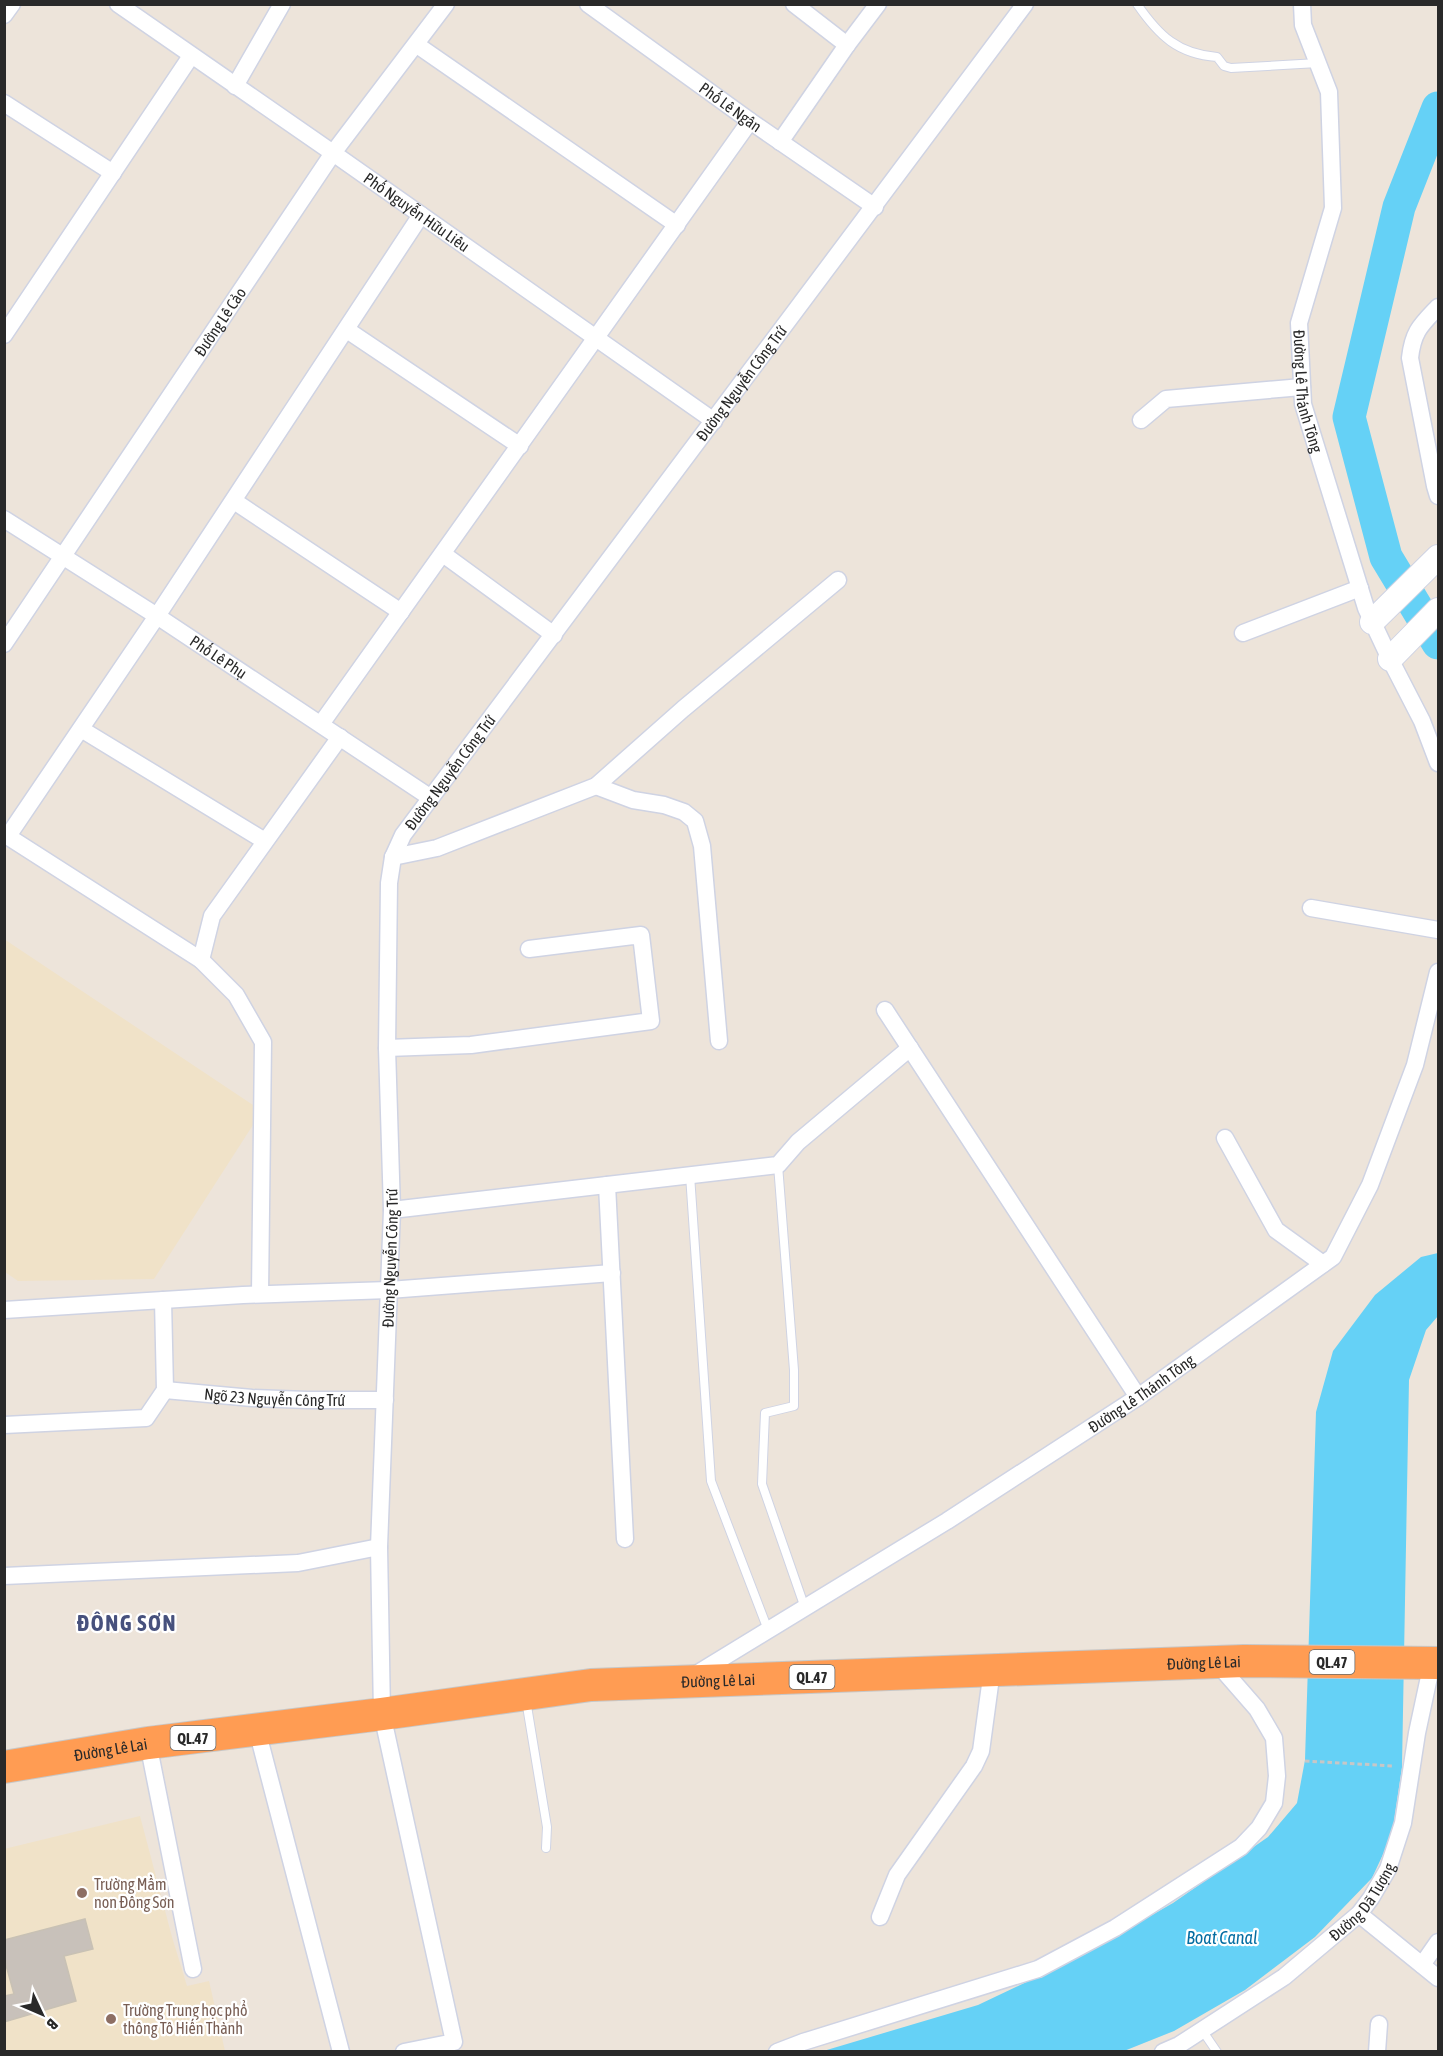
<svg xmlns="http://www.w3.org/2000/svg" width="1443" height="2056" font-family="'Asap Condensed',sans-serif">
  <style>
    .education { fill: #f0e2c8 }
    .water { fill: #65d1f6 }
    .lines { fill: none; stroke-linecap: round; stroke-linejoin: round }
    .river { stroke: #65d1f6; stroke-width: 33 }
    .building { fill: #c8c1ba; stroke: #c8c1b4; stroke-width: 1.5 }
    .lane-casing { stroke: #cfd3e3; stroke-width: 10 }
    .street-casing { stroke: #cfd3e3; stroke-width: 19 }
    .secondary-casing { stroke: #cfd3e3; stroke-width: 26 }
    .highway-casing { stroke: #c7c7c7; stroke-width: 34 }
    .path { stroke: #c7c7c7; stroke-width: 3; stroke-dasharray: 4.5 3; stroke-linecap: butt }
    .lane { stroke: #fff; stroke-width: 8 }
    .street { stroke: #fff; stroke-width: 16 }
    .secondary { stroke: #fff; stroke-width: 24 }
    .highway { stroke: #ff9c53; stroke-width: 32 }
    .education-dot { fill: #8d6e63; stroke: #fff; stroke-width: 2 }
    .labels { text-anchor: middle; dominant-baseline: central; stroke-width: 4.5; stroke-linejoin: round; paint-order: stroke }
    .shield { fill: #fff; stroke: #696969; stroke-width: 1.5 }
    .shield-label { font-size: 15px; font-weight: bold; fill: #292929 }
    .street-label { font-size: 16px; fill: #292929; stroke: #fff }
    .education-label { font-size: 16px; fill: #785e54; stroke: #fff; text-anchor: start }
    .water-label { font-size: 18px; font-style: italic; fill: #046da2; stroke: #fff }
    .district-label { font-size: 22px; font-weight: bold; letter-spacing: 1.5px; fill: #47517d; stroke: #fff }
  </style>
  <rect width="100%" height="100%" fill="#ede4da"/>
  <path class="education" d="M4,939L262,1111L154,1279L18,1281L5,1272Z
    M140,1816L172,1937L187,1986L209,1981L225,2051H5L4,1849Z"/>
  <path class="water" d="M1438,1253V1316L1426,1330L1409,1380L1402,1767L1392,1835L1372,1878L1315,1937L1245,1990L1174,2031L1124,2051L820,2052L978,2005L1075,1959L1173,1903L1268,1837L1297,1803L1305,1760L1316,1412L1333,1351L1375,1295L1421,1257Z"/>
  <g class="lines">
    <path class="river" d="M1438,108L1399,207L1349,417L1386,557L1438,643"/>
  </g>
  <path class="building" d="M85,1919L93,1949L64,1956L76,2001L4,2022V1996L14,1994L4,1958V1940Z"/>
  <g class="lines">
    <g class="lane-casing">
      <path id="lane" d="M1137,4C1159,36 1178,54 1217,57L1224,66L1231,68L1318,63
        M778,1165L794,1370V1406L765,1413L762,1484L805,1608
        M690,1175L711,1481L768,1630
        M526,1700L547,1827L546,1848
        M1202,2030L1217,2052"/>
    </g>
    <g class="street-casing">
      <g id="street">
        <path id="s1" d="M118,4L333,153L714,421"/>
        <path id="s2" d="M588,4L750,121L875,207"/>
        <path d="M794,4L847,45"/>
        <path id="s3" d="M1302,4L1303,25L1329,92L1333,208L1299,323L1303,404L1366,608L1390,659L1422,721L1438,763"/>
        <path d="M4,15L12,4"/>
        <path d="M417,45L677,225"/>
        <path d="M235,86L282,4"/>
        <path d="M4,103L113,173"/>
        <path d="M780,142L847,45L878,4"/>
        <path d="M1438,307C1421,325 1413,331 1410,358L1435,486L1438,496"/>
        <path d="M347,330L520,446"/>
        <path d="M4,335L191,56"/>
        <path d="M1141,420L1166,399L1302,387"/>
        <path d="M234,501L401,612"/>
        <path id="s4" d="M4,519L157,616L431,798"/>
        <path d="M443,554L554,635"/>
        <path d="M1243,633L1360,588"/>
        <path id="s5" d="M4,644L333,153L446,4"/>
        <path d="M321,724L750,121"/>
        <path d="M81,729L265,841"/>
        <path d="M596,786L633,800L664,805L684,812L695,821L702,846L719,1041"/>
        <path d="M4,834L201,960"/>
        <path d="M8,836L157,616L421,215"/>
        <path d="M393,857L437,848L596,786L683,709L838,580"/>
        <path d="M1311,908L1438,930"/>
        <path d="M885,1010L1138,1397"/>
        <path d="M387,1048L471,1045L651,1021L641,935L529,949"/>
        <path d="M1225,1138L1276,1230L1323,1264"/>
        <path d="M607,1185L625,1539"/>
        <path d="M392,1210L778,1165L798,1142L910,1048"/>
        <path d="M260,1294L263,1042L236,995L201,960L212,916L340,737"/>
        <path d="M4,1310L243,1295L389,1290L612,1273"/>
        <path id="s6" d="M165,1390L252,1398L307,1400H385"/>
        <path d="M4,1425L146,1418L165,1390L163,1300"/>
        <path d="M4,1576L298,1563L379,1547"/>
        <path id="s7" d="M693,1676L947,1521L1138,1397L1333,1257L1370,1185L1415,1065L1438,972"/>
        <path d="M257,1730L341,2052"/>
        <path d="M148,1743L193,1969"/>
        <path d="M1359,1914L1438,1978"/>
        <path d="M880,1917L897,1875L974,1766L981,1751L992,1670"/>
        <path d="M1422,1965L1438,1942"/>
        <path id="s8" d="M404,2052L454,2042L382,1714L379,1547L392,1210L387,1048L389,883L393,857L403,835L1025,4"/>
        <path d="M777,2052L803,2042L1038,1969L1115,1928L1241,1847L1259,1828L1274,1803L1277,1776L1274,1738L1257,1709L1216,1662"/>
        <path id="s9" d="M1163,2052L1179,2045L1284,1977L1359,1914L1371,1898L1388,1869L1403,1823L1417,1733L1432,1663"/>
        <path d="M1377,2052L1379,2024"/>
      </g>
    </g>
    <g class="secondary-casing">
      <path id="secondary" d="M1372,622L1438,557
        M1390,659L1438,610"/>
    </g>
    <g class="highway-casing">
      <g id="highway">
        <path id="s10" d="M4,1767L148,1743L382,1714L591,1685L1244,1661L1438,1663"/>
      </g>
    </g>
    <path class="path" d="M1305,1761L1394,1766"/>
    <use href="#lane" class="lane"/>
    <use href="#street" class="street"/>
    <use href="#secondary" class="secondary"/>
    <use href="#highway" class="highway"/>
  </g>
  <g class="education-dot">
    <circle cx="82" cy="1893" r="6"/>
    <circle cx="111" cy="2019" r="6"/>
  </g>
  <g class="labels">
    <g class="shield">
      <rect x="1309.5" y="1650" width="45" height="24" rx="4.5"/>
      <rect x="789.5" y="1665" width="45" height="24" rx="4.5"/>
      <rect x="170.5" y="1726" width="45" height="24" rx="4.5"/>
    </g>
    <g class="shield-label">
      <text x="1332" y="1662">QL.47</text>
      <text x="812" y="1677">QL.47</text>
      <text x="193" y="1738">QL.47</text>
    </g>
    <g class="street-label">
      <text stroke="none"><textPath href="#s2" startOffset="176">Phố Lê Ngân</textPath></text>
      <text stroke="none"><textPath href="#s1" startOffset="364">Phố Nguyễn Hữu Liêu</textPath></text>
      <text stroke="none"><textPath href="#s5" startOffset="388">Đường Lê Cảo</textPath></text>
      <text stroke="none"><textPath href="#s8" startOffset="1833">Đường Nguyễn Công Trứ</textPath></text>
      <text stroke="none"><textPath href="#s3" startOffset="398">Đường Lê Thánh Tông</textPath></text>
      <text stroke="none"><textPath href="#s4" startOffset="255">Phố Lê Phụ</textPath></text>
      <text stroke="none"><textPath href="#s8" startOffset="1347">Đường Nguyễn Công Trứ</textPath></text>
      <text stroke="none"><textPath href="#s8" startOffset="843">Đường Nguyễn Công Trứ</textPath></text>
      <text stroke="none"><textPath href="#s7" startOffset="530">Đường Lê Thánh Tông</textPath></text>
      <text stroke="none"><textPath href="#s6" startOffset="110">Ngõ 23 Nguyễn Công Trứ</textPath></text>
      <text stroke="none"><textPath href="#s10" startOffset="1206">Đường Lê Lai</textPath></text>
      <text stroke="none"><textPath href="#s10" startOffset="720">Đường Lê Lai</textPath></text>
      <text stroke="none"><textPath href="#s10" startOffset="108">Đường Lê Lai</textPath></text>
      <text stroke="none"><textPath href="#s9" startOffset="252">Đường Dã Tượng</textPath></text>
    </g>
    <g class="education-label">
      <text x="94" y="1884">Trường Mầm<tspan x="94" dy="18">non Đông Sơn</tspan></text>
      <text x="123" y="2010">Trường Trung học phổ<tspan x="123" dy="18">thông Tô Hiến Thành</tspan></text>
    </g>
    <g class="water-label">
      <text x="1222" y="1937">Boat Canal</text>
    </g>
    <g class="district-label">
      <text x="127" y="1623">ĐÔNG SƠN</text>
    </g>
  </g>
  <rect width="1443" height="2056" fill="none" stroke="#292929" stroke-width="12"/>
  <g transform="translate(42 2014) rotate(134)" stroke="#ffffff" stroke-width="4.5" paint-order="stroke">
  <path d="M0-4.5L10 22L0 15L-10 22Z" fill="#292929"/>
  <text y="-9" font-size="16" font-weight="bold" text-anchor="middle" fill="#292929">B</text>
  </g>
</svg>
